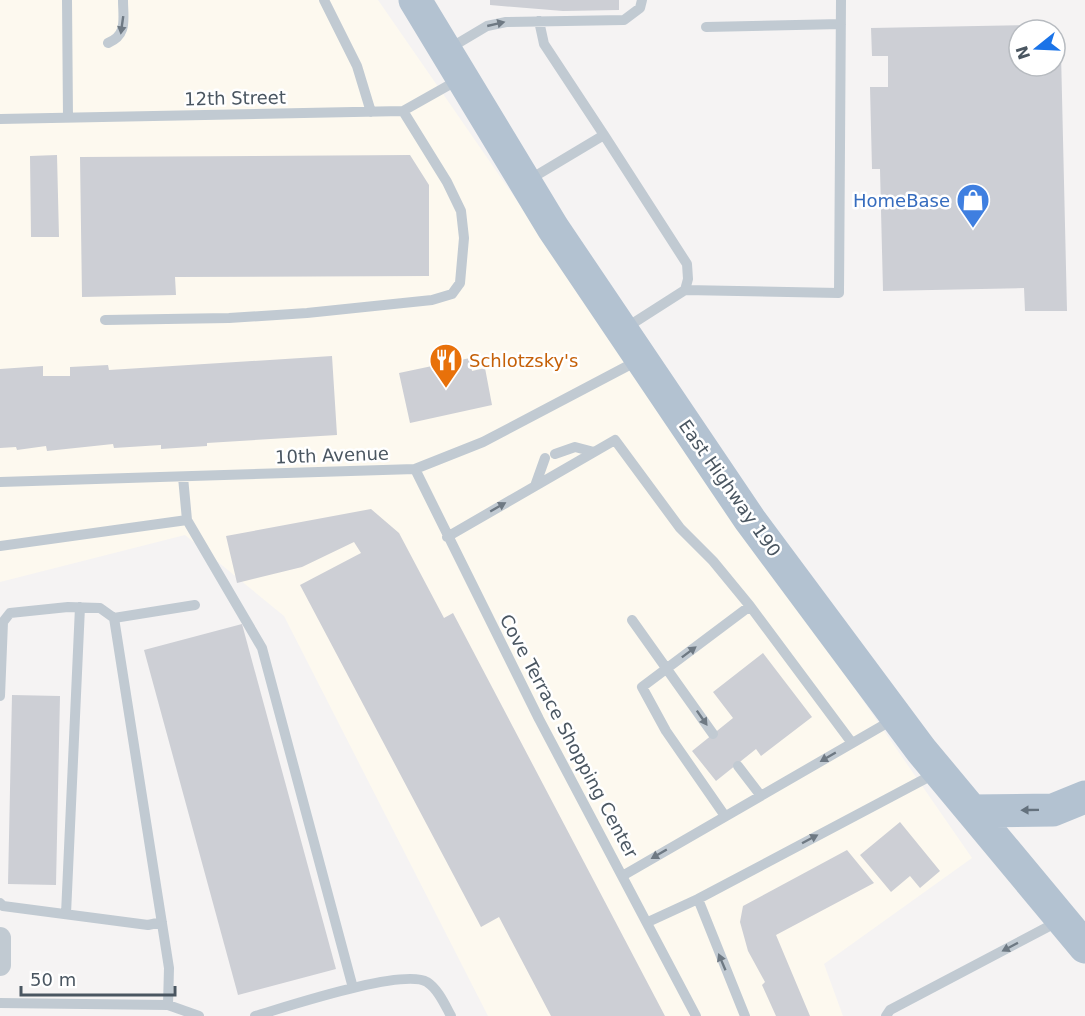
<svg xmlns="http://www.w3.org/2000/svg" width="1085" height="1016" font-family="'DejaVu Sans',sans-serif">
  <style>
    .commercial { fill: #fdf9ef }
    .building { fill: #cdcfd5 }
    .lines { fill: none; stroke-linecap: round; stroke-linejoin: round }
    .service { stroke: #c1cad2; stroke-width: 10 }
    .minor { stroke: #c1cad2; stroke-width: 22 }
    .primary { stroke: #b3c2d1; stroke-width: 33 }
    .oneway { fill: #6e7983 }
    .oneway2 { fill: #64717d }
    .labels { text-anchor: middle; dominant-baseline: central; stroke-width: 5; stroke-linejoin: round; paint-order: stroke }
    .street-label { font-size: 18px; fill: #4a5661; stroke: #fff }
    .shop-label { font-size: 18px; fill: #366cbe; stroke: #fff; text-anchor: end }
    .food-label { font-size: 18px; fill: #c56008; stroke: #fff; text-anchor: start }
  </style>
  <rect width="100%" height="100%" fill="#f5f3f3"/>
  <path class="commercial" d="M0,0H378L972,858L824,964L843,1016H488L284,616L185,535L0,582Z"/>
  <path class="building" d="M490,0H619V10L563,11L490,5Z
    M1034,25V30H1019V66H1055V53H1061L1067,311H1025L1024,288L883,291L880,169H872L870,87H888V56H872L871,28Z
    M57,155L59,237H31L30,156Z
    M410,155L429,185V276L175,277L176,295L82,297L80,157Z
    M332,356L337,435L207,443V446L161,449V445L114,448L113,444L47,451L46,446L17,450L16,447L0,448V369L43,366V376H70V367L108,365L109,370Z
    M470,358L472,371L485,368L492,405L410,423L399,373Z
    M371,509L399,533L444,618L453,613L665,1016H551L499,917L481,927L300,585L361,553L354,542L302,567L237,583L226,536Z
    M242,624L336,969L238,995L144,650Z
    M763,653L812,717L761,756L756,749L716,781L692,751L733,718L713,692Z
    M12,695L60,696L56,885L8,884Z
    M900,822L940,871L920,888L910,876L891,892L860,855Z
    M847,850L874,883L776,935L810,1016H776L762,985L765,982L748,951L740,922L743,906Z"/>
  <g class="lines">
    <path class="service" d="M67,0L68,118
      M324,0L357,66L371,112
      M539,21L544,44L604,135
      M706,27L841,24
      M108,43C128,35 123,19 123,0
      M450,48L487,26L506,22L624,20L640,8L642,0
      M0,119L403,111L458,80
      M527,181L604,135L687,264L688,279L685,290L624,329
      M685,290L839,293L841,0
      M105,320L229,318L307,313L432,300L452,294L460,283L464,238L461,211L447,182L403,111
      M555,454L575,447L594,452
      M415,469L539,719L696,1016
      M0,482L415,469L483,442L637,361
      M535,486L545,458
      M187,520L262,648L353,988
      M447,537L615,440L680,528L713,561L750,606L852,743
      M0,546L187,520L183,477
      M114,618L195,605
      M632,620L713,734
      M0,696L3,622L10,613L68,607L100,608L114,618L169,968L168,1005
      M738,766L761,796
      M725,816L666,731L642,687L750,606
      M624,875L894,719
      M0,903L3,906L148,925L162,922
      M66,914L80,607
      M648,922L698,899
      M0,1003L168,1005L199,1016
      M255,1016C286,1007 402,968 427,982C438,989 445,1005 451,1016
      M745,1016L698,899L936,773
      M886,1016L890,1010L1059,921"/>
    <path class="minor" d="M0,938V965"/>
    <path class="primary" d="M415,0L553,228L750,520L921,750L1085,947
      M972,811L1053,810L1085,797"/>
  </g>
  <defs><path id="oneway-solid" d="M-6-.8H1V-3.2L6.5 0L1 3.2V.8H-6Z" transform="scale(1.5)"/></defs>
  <g class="oneway">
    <use href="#oneway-solid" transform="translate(496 24) rotate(-13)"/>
    <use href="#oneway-solid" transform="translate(122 25) rotate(98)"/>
    <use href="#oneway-solid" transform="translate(498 507) rotate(-30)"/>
    <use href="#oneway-solid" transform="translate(689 652) rotate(-37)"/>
    <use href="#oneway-solid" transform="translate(702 718) rotate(55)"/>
    <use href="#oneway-solid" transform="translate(828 757) rotate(150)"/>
    <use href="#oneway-solid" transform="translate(810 839) rotate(-28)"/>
    <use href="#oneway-solid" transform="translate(659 854) rotate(150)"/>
    <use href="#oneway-solid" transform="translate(1010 947) rotate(152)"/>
    <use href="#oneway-solid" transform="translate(722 962) rotate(-113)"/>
  </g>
  <use class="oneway2" href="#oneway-solid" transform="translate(1030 810) rotate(179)"/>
  <defs>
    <g id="shop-pin" transform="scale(1.725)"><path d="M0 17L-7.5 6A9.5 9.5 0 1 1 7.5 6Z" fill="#3f7fe0" stroke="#fff"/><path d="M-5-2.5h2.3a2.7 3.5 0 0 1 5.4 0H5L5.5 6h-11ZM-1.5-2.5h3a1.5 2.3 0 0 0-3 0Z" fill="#fff"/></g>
    <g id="restaurant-pin" transform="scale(1.725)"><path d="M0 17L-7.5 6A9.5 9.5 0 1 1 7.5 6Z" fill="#e8710a" stroke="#fff"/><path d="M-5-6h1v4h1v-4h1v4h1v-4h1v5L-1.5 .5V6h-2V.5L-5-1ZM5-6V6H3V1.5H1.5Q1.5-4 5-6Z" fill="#fff"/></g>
  </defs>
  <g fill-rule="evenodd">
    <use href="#shop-pin" x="973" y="200"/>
    <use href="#restaurant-pin" x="446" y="360"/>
  </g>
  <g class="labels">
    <g class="street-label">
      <text transform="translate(235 98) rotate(-1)">12th Street</text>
      <text transform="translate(332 455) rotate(-2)">10th Avenue</text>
      <text transform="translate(730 488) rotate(55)">East Highway 190</text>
      <text transform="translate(569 736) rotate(62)">Cove Terrace Shopping Center</text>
    </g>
    <g class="shop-label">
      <text x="950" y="200">HomeBase</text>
    </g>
    <g class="food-label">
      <text x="469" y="360">Schlotzsky's</text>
    </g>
  </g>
  <g transform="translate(1037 48) rotate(252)"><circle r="28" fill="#ffffff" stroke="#b7bbc0" stroke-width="1.5"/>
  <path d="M0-4.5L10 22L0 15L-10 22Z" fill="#1a73e8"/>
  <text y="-9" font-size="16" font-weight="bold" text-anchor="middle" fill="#4a5661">N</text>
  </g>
  <path d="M21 986v9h154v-9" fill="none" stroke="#4a5661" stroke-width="3"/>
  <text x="30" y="986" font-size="18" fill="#4a5661" stroke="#ffffff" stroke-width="4.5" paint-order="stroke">50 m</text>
</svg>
